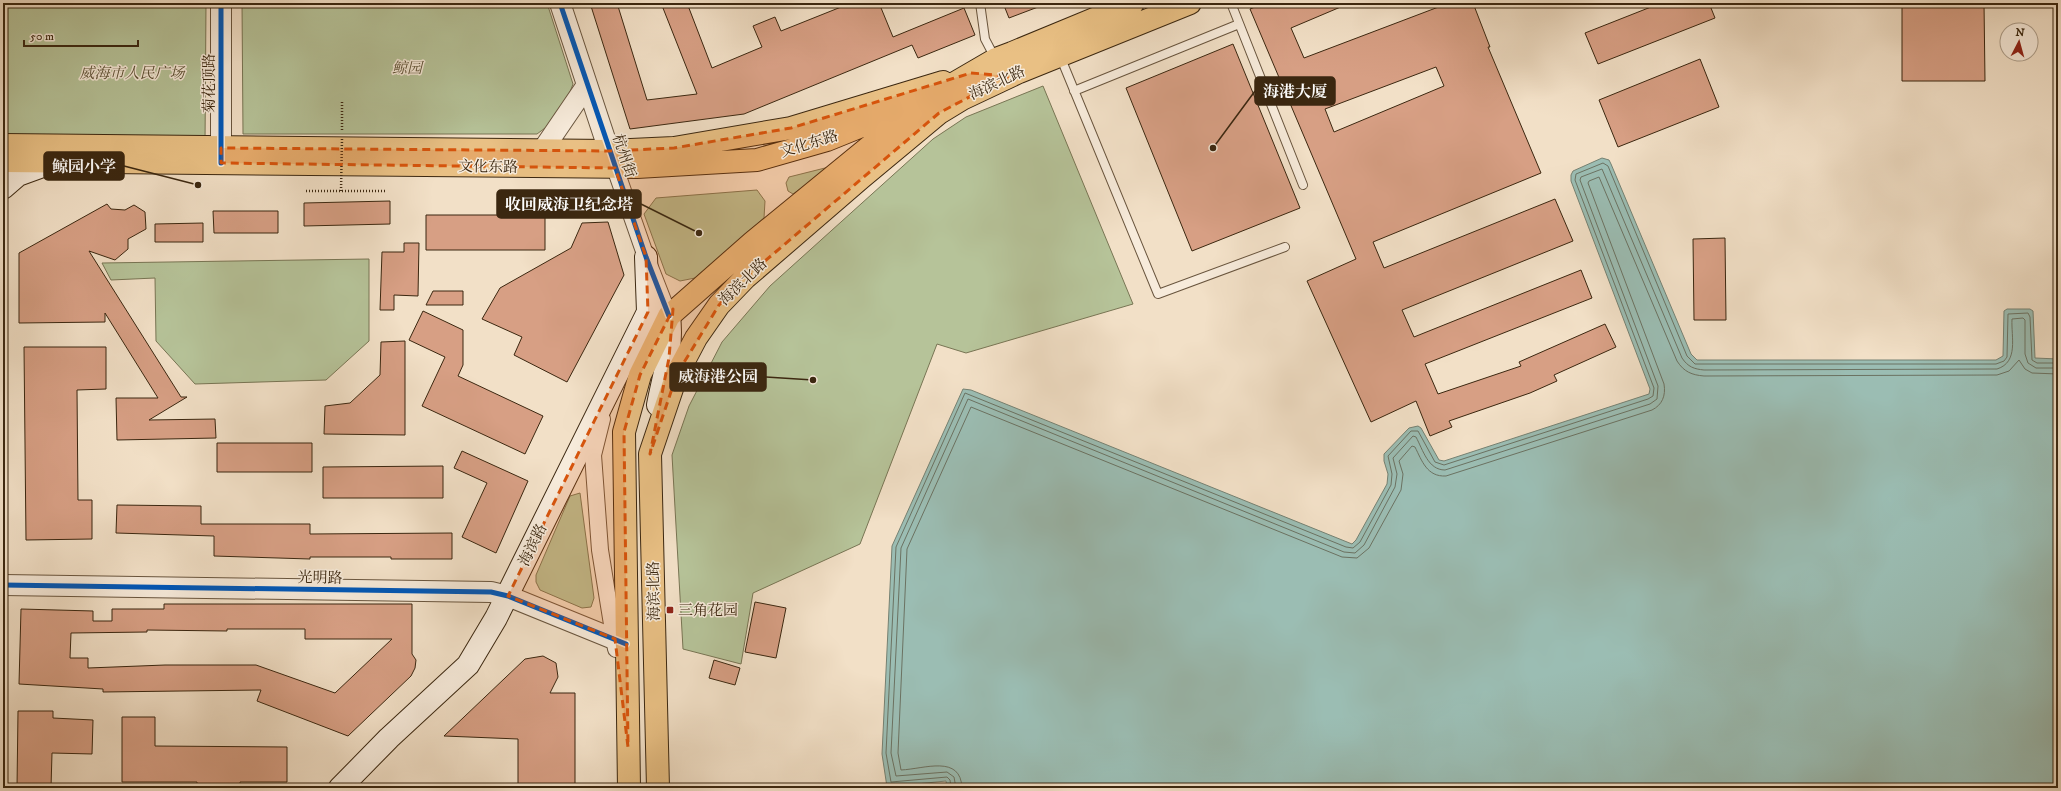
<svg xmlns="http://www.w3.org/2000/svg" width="2061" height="791" font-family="'IM FELL DW Pica','Noto Serif SC',serif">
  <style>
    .green { fill: #b6c399; stroke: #787554 }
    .water { fill: #9bbdb3; stroke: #758172 }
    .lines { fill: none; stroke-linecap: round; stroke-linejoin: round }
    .shore { stroke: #6b7262; stroke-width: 1 }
    .building { fill: #d79f84; stroke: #3b2710; fill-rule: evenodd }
    .service-casing { stroke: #69553e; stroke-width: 10 }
    .minor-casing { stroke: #69553e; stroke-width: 18 }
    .tertiary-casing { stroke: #69553e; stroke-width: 22 }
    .secondary-casing { stroke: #3b2710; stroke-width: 24 }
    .primary-casing { stroke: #3b2710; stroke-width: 24 }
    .path { stroke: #3b2710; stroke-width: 2.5; stroke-dasharray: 1 2; stroke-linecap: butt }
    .service { stroke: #f7ebdb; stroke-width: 8 }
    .minor { stroke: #f7ebdb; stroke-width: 16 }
    .tertiary { stroke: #f7ebdb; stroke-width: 20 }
    .secondary { stroke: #f7ebdb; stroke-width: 22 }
    .primary { stroke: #e9c084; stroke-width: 22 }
    .path-bridge { stroke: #3b2710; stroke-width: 2.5; stroke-dasharray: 1 2; stroke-linecap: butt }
    .cycleway-casing { stroke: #f7ebdb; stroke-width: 8 }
    .cycleway { stroke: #0057b8; stroke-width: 5 }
    .marked { fill: #d7540c; fill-opacity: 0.2; stroke: #d7540c; stroke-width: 3; stroke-dasharray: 8 5; stroke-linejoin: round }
    .poi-dot { fill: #8f2418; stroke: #f7ebdb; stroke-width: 1.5 }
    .labels { text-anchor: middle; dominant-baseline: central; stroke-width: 3; stroke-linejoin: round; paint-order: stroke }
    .park-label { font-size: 15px; font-style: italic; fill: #5a4e32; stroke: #f7ebdb }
    .street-label { font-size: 15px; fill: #3b2710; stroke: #f7ebdb }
    .poi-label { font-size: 15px; fill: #3b2710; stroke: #f7ebdb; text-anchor: start }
    .leader { fill: none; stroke: #3b2710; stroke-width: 1.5 }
    .callout-dot { fill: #3b2710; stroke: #f7ebdb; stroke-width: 1.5 }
    .callout { fill: #3b2710; stroke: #3b2710; stroke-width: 1.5 }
    .callout-label { font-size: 16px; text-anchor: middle; font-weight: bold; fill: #fff }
  </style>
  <rect width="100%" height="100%" fill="#f2e0c7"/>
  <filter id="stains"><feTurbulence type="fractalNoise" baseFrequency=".005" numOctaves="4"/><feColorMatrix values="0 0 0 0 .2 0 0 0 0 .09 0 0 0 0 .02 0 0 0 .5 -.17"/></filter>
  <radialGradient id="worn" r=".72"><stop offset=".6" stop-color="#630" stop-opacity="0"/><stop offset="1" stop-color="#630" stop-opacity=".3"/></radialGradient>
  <path class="green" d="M3,3H206L205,145L3,143Z
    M242,3H547L573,84L561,116L537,134H243Z
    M1043,86L1133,304L966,353L937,344L860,544L753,593L741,664L683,649L672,455L689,406L722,342L770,286L933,139L966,117Z
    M833,166L793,194L788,191L786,183L789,177Z
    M757,190L765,201L764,218L695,278L680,281L666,274L644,214L656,198Z
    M369,259V341L326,380L195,384L156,341L155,278L111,280L102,263Z
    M580,493L594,598L591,607L582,608L540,590L536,582V575L570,496Z"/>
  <path class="water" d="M1602,158L1609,160L1611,164L1691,354L1697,360H1996L2003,356L2004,311L2007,309H2030L2033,311L2035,358L2058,359V788H947L946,781L887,787L882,754L892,546L963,389L971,390L1352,544L1356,540L1387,484L1388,474L1384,461V454L1409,428L1418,426L1421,428L1439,460L1444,461L1649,394L1650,389L1571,181V175L1573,171Z"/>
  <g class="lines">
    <path class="shore" d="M951,788L950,780L947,777L891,782L886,753L896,547L965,393L1346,547L1353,548L1360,542L1391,485L1392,474L1388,456L1411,431H1418L1435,462L1444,465L1648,399L1653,396L1654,388L1575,180L1576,174L1603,163L1608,166L1687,356L1695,364H1996L2004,361L2007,357L2008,314L2028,313L2030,317L2032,360L2037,363H2058
      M956,788L954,777L947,772L896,776L891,753L901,548L968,399L1344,552L1355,553L1364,545L1395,487L1397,474L1393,458L1413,436L1416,437C1423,450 1428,470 1445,470L1650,404L1657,399L1658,386L1580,180L1581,177L1602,169L1682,358C1688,367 1694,369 1704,370L1997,369C2019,362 2011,337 2012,319L2023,318L2025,320V354L2028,363L2036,368H2058
      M962,788C961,754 924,769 901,770L898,753L907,549L971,407L1342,557L1357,558L1369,548L1401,490L1403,474L1399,461L1412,446L1415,447C1422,461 1427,477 1446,476L1652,410C1662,405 1666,396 1664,384L1588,183L1589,181L1599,177L1677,361C1684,372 1692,375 1704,376L1997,375L2009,371L2019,360L2025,369L2032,373L2058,374"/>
  </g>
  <path class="building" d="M590,3H617L647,100L697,94L661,3H687L712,68L762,47L753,26L775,17L781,31L851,3H879L893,37L964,8L975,35L918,58L912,45L744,114L630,129Z
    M1003,3H1046V4L1009,18Z
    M1265,3H1350L1291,28L1304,58L1449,3H1473L1490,47H1488L1541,173L1373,242L1384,268L1555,199L1573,241L1402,310L1414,337L1581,270L1592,298L1425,364L1438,394L1521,366L1519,362L1605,324L1616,347L1554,375L1557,381L1530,393L1449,421L1452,427L1430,436L1416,401L1371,422L1307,281L1356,259L1250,9ZM1436,67L1444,86L1334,132L1325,109Z
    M1661,3H1709L1715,18L1598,64L1585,33Z
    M1902,3H1984L1985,81H1902Z
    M1233,44L1300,208L1192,251L1126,88Z
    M1700,59L1719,107L1618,147L1599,100Z
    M390,201V224L304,226V203Z
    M107,204L111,209L125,210L134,205L145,212L146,229L128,239V249L115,260L89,251L181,397H187L149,420L215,419L216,438L117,440L116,398H158L105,313V322L19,323V253Z
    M213,211H278V233H214Z
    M426,215H545V250H426Z
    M608,222L624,275L567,382L514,355L522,337L482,319L500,288L571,248L582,223Z
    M203,223V242H155V224Z
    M1725,238L1726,320H1694L1693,239Z
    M404,243H419L418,296L394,295V310H380L382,252H404Z
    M433,291H463V305H426Z
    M423,311L463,330V365L458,376L543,416L525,454L422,406L445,357L409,340Z
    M405,341V435L324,434L325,406L350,403L380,375L381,342Z
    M24,347H106V389L77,390L78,500H92V539L26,540Z
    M217,443H312V472H217Z
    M462,451L528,481L496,553L462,537L487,483L454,468Z
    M443,466V498H323V467Z
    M117,505L201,506V524H310V534L452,533V559H391V557H310V559L214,556V536L116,533Z
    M755,602L786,608L776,658L745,652Z
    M164,604H412V654L416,660L415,668L411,676L348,736L257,701L261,690L103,692V689L19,684L21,609L93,611V621H112V609H164ZM227,629H305V639H392L335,693L256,665H165L88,668V658H70L71,633L147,632V630L227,631Z
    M543,656L556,663L558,677L550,693H575V788H518V739L444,736L525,659Z
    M714,660L740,668L735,685L709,678Z
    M18,711H53V718L93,720L92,754L52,753L51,788H17Z
    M122,717H155V746L287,747V782H240V788H197V782H122Z"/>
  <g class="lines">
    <g class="service-casing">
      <path id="service" d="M980,3L985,39L995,58
        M1231,3L1303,185
        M1060,56L1158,294L1285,247
        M1074,91L1239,24"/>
    </g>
    <g class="minor-casing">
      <path id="minor" d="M615,168L646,257L669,316
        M602,419L593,455L600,550L616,649"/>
    </g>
    <g class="tertiary-casing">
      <path id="tertiary" d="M560,3L614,166
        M542,151L587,85
        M221,163V3
        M3,585L491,592L508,596L626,644"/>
    </g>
    <g class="secondary-casing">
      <path id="secondary" d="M3,188L18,175L51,163
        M658,405C664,373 673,349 669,316
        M340,788L389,738L468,665L496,618L648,312L646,257"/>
    </g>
    <g class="primary-casing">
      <path id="primary" d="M3,145L609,151L674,148L791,128L943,82
        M3,161L637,167L757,160L827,140L906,108
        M629,788L624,432L640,375L669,316L753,242L929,98L996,59L1012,53L1133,3
        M658,788L650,454L677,374L696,338L719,305L745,278L861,178L939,113L962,99L1019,72L1190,3"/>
    </g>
    <path class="path" d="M342,130V102
      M306,191H387"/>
    <use href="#service" class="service"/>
    <use href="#minor" class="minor"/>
    <use href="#tertiary" class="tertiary"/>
    <use href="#secondary" class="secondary"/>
    <use href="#primary" class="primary"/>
    <path class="path-bridge" d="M341,191L342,139"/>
    <g class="cycleway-casing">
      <path id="cycleway" d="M560,3L646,257L669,316
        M221,163V3
        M3,585L491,592L508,596L626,644"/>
    </g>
    <use href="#cycleway" class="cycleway"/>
  </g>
  <path class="marked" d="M971,73L1009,76L939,113L745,278L719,305L677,374L650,454L669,358L673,309L640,375L624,432L628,747L615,639L508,596L648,312L646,257L615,168L221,163V148L609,151L674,148L791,128Z"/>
  <rect class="poi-dot" x="666" y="606" width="8" height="8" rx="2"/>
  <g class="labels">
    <g class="park-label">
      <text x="407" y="68">鲸园</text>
      <text x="132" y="73">威海市人民广场</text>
    </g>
    <g class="street-label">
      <text transform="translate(209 83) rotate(-90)">菊花顶路</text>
      <text transform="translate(997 83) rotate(-25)">海滨北路</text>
      <text transform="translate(809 144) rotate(-17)">文化东路</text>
      <text transform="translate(624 156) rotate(72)">杭州街</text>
      <text transform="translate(488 167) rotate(1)">文化东路</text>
      <text transform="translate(743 282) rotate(-44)">海滨北路</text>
      <text transform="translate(533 545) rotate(-64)">海滨路</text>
      <text transform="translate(320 578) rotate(1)">光明路</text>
      <text transform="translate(654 591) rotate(-91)">海滨北路</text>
    </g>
    <g class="poi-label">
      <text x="678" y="610">三角花园</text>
    </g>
  </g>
  <path class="leader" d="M1213 148L1255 91M198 185L124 166M699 233L641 204M813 380L766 377"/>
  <g class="callout-dot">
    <circle cx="1213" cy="148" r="4"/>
    <circle cx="198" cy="185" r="4"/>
    <circle cx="699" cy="233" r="4"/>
    <circle cx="813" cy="380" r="4"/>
  </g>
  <g class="callout">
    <rect x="1255" y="77" width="80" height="28" rx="4"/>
    <rect x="44" y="152" width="80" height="28" rx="4"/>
    <rect x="497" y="190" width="144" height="28" rx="4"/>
    <rect x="670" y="363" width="96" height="28" rx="4"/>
  </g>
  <g class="callout-label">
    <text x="1295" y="97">海港大厦</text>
    <text x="84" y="172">鲸园小学</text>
    <text x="569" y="210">收回威海卫纪念塔</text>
    <text x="718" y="382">威海港公园</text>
  </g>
  <rect width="2061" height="791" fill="none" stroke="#f2e0c7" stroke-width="16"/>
  <rect x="4" y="4" width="2053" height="783" fill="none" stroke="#3b2710" stroke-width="2"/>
  <rect x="8" y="8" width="2045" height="775" fill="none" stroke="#3b2710"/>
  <g transform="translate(2019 42) rotate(6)"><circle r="19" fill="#f7ebdb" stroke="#ac9d8a"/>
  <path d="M0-3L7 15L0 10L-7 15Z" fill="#8f2418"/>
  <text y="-6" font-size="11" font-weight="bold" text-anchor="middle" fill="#3b2710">N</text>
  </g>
  <path d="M24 40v6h114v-6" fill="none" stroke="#3b2710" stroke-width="2"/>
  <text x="30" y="40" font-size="12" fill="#3b2710" stroke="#f7ebdb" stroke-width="3" paint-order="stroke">50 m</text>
  <rect width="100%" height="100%" filter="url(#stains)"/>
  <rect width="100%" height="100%" fill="url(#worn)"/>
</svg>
